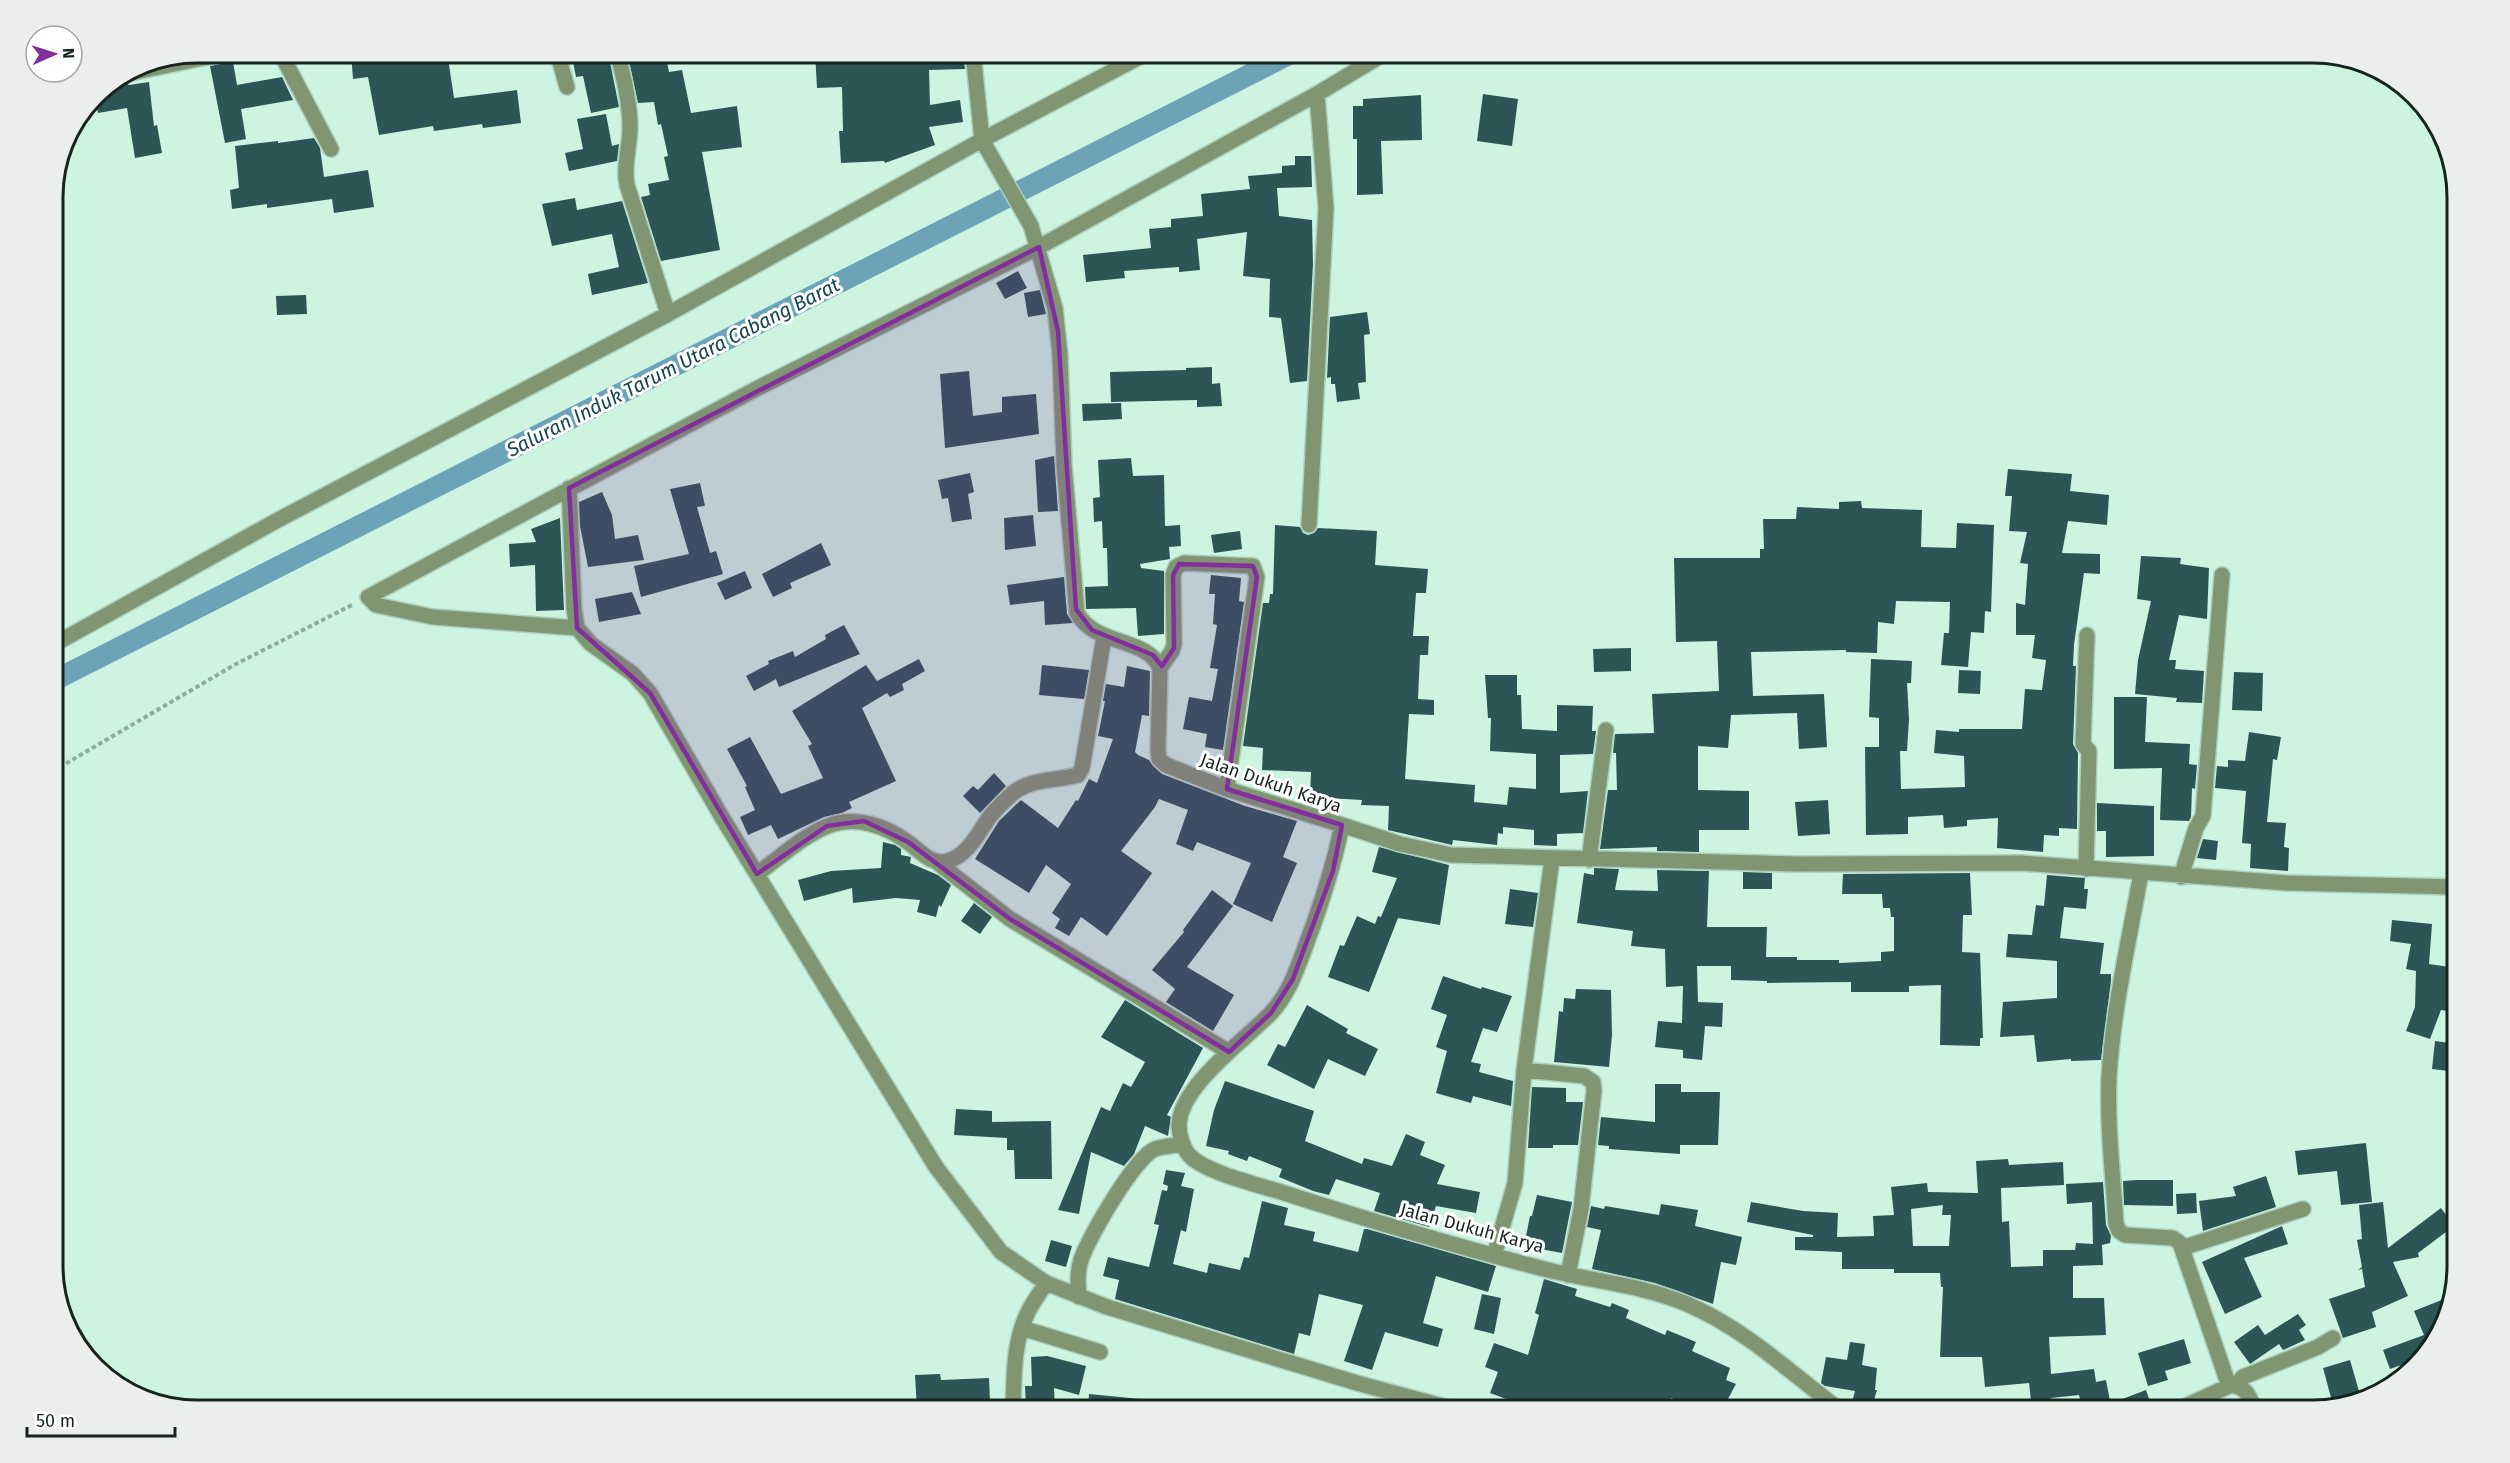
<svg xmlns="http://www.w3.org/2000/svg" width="2510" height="1463" font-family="'Fira Sans',sans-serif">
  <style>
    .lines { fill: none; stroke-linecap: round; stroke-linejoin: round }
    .canal { stroke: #6da3b9; stroke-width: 21 }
    .building { fill: #2c5656; fill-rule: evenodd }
    .minor-casing { stroke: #accfbe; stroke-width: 18 }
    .path { stroke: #8dac9d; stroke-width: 4; stroke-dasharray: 4.5 3; stroke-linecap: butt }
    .minor { stroke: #809673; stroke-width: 15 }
    .marked { fill: #822e9c; fill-opacity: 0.2; stroke: #822e9c; stroke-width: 4.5; stroke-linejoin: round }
    .labels { text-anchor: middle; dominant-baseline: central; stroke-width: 6; stroke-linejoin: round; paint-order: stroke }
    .street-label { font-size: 18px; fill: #16241e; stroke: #fff }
    .water-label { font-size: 20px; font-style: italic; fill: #164556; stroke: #fff }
    .rim { fill: none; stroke: #16241e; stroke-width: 3 }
  </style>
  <rect width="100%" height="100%" fill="#cdf4e1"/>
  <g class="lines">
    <path class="canal" d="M53,681L1294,52"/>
  </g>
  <path class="building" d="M351,52H447L454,98L517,90L521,123L483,128L482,124L434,131L433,126L379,135L368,77L353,79Z
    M571,52H608L619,107L591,113L583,76L576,77Z
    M627,52H665L669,72L682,70L691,113L737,106L742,147L702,152L720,250L661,261L641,197L650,195L648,184L669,180L664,157L668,156L661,124L658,125L654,102L638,103Z
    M815,52H963L965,69L929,70L930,105L960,100L963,122L929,127L935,145L885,163L884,161L841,163L839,131H843L842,87L817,88Z
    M233,62L237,85L282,77L293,100L241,109L246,139L225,143L210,66Z
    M118,79L129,85L149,82L154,126L157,125L162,153L135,158L127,108L98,113L95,95Z
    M1483,94L1518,99L1512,146L1477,141Z
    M1421,95L1422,140L1381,141L1383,194L1357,195V139H1353V106H1363V99Z
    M606,114L612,146L619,144L617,161L569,171L565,153L583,149L577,119Z
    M314,138L320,148L324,177L368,170L374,207L334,213L332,199L267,208V204L232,209L230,190L239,188L235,146L278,141V143Z
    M1295,156H1311L1312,187L1277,188L1279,216L1312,220L1313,264L1307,381L1290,383L1281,318L1269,317L1270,279L1243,276L1247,232L1197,239L1200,270L1179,272V267L1124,271L1125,278L1086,282L1083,255L1151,248L1149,229L1171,227V219L1203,216L1201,194L1250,189L1248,176L1282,173V166L1295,165Z
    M575,198L577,210L622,201L648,283L592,295L588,274L619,267L612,234L552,246L542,204Z
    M1018,271L1027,288L1005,299L996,283Z
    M1040,290L1046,314L1028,317L1024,293Z
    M306,295L307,314L277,315L276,296Z
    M1367,312L1370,334L1364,335L1366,382L1358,383L1360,399L1337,402L1335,384H1331V377L1327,378L1330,317Z
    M1212,367V384L1220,383L1222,406L1197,407V400L1111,402L1110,372L1186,370V368Z
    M969,371L973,416L1002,412V397L1036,394L1039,434L945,448L940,374Z
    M1121,403L1122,419L1083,421L1082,404Z
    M1054,456L1058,511L1038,512L1035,460Z
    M1131,458L1133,476L1164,475L1165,526L1180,525L1181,546L1169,547L1170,559L1140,564L1141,568L1164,571V634L1138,636L1136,608L1086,609L1085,587L1108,586L1107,548H1103L1102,521L1094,522L1093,498L1100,497L1098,460Z
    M2008,469L2072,474L2070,491L2109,495L2107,525L2068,521L2062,553L2100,554V574L2084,573L2074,645L2073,666H2076L2073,744L2078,753L2077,829L2059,828V836L2044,835L2043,852L1997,848L1998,818L1967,820V826L1944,828L1943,815L1908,817V834L1866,835L1865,747H1879V718L1869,717L1871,659L1912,661L1911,683H1907L1909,719L1907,751H1900L1901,789L1965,787L1964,756L1934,753L1936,730L1959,732V729H2022L2025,689L2042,690L2046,660L2032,658L2035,635H2016V603L2025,605L2028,564L2020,563L2027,532L2009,531L2012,496H2005Z
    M970,473L974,492L968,494L972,519L952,522L948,498L942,499L938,480Z
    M700,483L705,506L697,507L710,553L716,551L723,574L641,597L634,566L689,554L670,489Z
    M602,492L612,515L615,539L638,535L644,560L588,567L580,526L579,502Z
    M1861,501L1862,508L1922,510L1921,547L1956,548L1957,523L1994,525L1991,612L1985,611L1984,633L1971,632L1968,667L1941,665L1944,633H1949L1950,602L1896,601L1894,624L1878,622L1877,653L1846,652V650L1751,652L1753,696L1824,694L1827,747L1799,749L1797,713L1731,715L1728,748L1698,746V790L1749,791V830H1699V852L1657,851V847L1600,849L1608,790H1617L1616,753H1613L1615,734L1654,733L1652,694L1719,691L1717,641L1676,642L1674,558H1760V549H1764L1763,519H1796L1797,507L1839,509V502Z
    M1033,515L1036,546L1005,550L1004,518Z
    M560,518L564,610L536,611L535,565L510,567L509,544L536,542L531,529Z
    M1275,525L1300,527L1303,533L1308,535L1314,533L1318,528L1377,531L1375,565L1428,569L1426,593H1416L1413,636H1429L1428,655H1420L1418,699L1434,700V715L1409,714L1405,779L1475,785L1474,802L1507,805L1509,787L1536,789V754L1490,751L1491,718H1488L1485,675H1517V695H1521L1522,729L1557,731V705L1593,706L1592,731H1596L1593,754L1560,755V793L1588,791L1583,833L1557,834V846L1534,845V830L1503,827V834L1498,833L1497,845L1453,840L1452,845L1388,830L1389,806L1361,805L1362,800L1310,797L1311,772L1262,770L1263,748L1243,746L1263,603H1269L1270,594H1273Z
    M1240,531L1242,549L1214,553L1211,535Z
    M821,543L831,565L790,583L792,588L773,597L762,574Z
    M2141,556L2181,558L2180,564L2209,568L2207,619L2179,615L2169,660H2176L2175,669L2204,671L2202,703L2176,702L2177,698L2135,694L2138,660L2151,601L2137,599Z
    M745,571L752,588L725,600L717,583Z
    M1211,575L1241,578L1239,601L1244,602L1223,750L1205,747L1207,734L1183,729L1189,697L1212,701L1218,669L1210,668L1217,625L1213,624L1215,594H1209Z
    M1064,577L1067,614L1073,623L1045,625L1044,601L1010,605L1007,585Z
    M632,592L641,614L599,622L595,599Z
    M844,625L860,654L779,687L776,679L754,691L746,676L769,664L768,661L793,651L795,657L826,639L825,635Z
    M1631,648V671L1594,672L1593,649Z
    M919,659L925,671L902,684L904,690L890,697L887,693L862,708L896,781L849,802L852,808L842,813L824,817L778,839L771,825L748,835L740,817L755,810L745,787L747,786L727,749L750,737L781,794L823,778L808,746L812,744L792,711L866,665L877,681Z
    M1042,665L1089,670L1084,699L1039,695Z
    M1127,666L1150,671L1149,716L1142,715L1135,752L1138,755L1149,760L1153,766L1162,774L1245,806L1297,821L1283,857L1297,863L1272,922L1233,904L1251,863L1197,842L1193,851L1176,844L1188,810L1159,799L1155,807L1121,851L1152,873L1107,936L1081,917L1069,936L1055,928L1060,919L1052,913L1071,884L1046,865L1029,893L975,859L999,821L1021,800L1058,828L1076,800L1078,801L1089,779L1097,783L1113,739L1098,736L1105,701H1103L1106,684L1124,687Z
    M1959,670L1981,671L1980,694L1958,693Z
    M2234,672L2263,673L2262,711L2232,710Z
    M2114,697H2147L2145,742L2190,744L2189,764L2197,765L2195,789L2192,788L2191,817L2189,821L2160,820L2162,768L2114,769Z
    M2249,732L2281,737L2277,760L2273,759L2267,822L2286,823L2284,847L2289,848L2288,871L2250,868L2251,844L2242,843L2246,791L2215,788L2217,766L2228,767V760L2245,761Z
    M994,773L1006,786L980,813L963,796L973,786L978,790Z
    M1828,800L1830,834L1798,836L1795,802Z
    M2097,803L2154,806V856L2106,857V831H2097Z
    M2203,839L2218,841L2216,860L2197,858Z
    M883,842L895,845L901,849V855L911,857L910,863L938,875L951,885L941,907L939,905L936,917L917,912L920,900L896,898L853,903L852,888L804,901L798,880L831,871L881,868Z
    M1379,847L1449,865L1440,925L1398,918L1369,992L1328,977L1340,945L1344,946L1357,916L1375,924L1378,916L1381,917L1397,878L1372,872Z
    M1594,868L1619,869L1615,890L1658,891L1657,870L1709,871L1707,927H1767L1766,957H1797V960H1839V963L1881,961V952L1894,951V917H1891L1890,908H1883L1882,894H1842L1843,874L1970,873L1972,915H1963L1962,952L1980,953L1983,1038H1980V1046L1940,1045L1941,985L1909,986V992H1851V982L1767,983V981L1731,980V966H1697L1698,1002L1723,1003L1722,1027L1705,1026L1702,1060L1683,1058V1050L1655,1047L1658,1021L1682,1023L1683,986L1666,987L1665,949L1631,946L1633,931L1577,923L1584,873L1594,875Z
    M1743,872L1772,873V889H1743Z
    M2047,875L2085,878L2084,889H2088L2086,909L2064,907L2060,938L2104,943L2100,974H2111V981L2101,1060L2071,1061V1059L2037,1062L2034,1035L2000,1037L2003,1002L2057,998V961L2006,957L2008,934L2032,935L2036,905L2044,906Z
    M1510,889L1538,893L1533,927L1505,924Z
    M1212,890L1233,906L1187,967L1234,995L1213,1031L1166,1002L1175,989L1152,970L1184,932L1183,930Z
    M974,903L992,917L980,934L961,921Z
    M2392,920L2432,924L2429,964L2457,968V1012L2441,1010L2430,1039L2406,1031L2415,1007L2416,971L2406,969L2411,944L2390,941Z
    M1443,976L1481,989L1482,987L1512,996L1497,1032L1483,1028L1471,1062L1481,1064L1479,1072L1513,1081L1511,1106L1473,1096L1471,1103L1436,1093L1447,1051L1436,1047L1447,1015L1431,1009Z
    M1576,989L1611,990L1612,1035L1609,1067L1554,1062L1559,1011L1563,1012L1564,998L1575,999Z
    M1125,1000L1203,1048L1167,1115L1171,1117L1168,1136L1145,1126L1134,1154L1124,1166L1091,1152L1079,1214L1058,1210L1101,1107L1110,1111L1123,1083L1131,1087L1145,1062L1101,1037Z
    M1307,1005L1348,1029L1346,1033L1378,1049L1365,1076L1328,1059L1314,1089L1267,1065L1278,1044L1285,1047Z
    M2435,1041L2457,1044V1072L2432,1069Z
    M1225,1081L1314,1111L1305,1141L1362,1164L1364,1158L1392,1166L1406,1134L1425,1142L1420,1155L1445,1165L1437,1184L1480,1192L1476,1213L1436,1206L1429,1227L1374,1211L1380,1193L1336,1179L1329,1195L1313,1191L1279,1177L1282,1169L1249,1156L1247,1161L1228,1154L1229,1151L1206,1146L1214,1110Z
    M1655,1084H1681V1092H1720L1718,1145H1680V1154L1609,1149V1146L1598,1145L1601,1117L1655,1122Z
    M1532,1087L1566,1088V1102H1583L1578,1145H1553V1148H1528Z
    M956,1109L992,1111V1122L1051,1121L1052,1179H1015L1014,1150H1007V1138L954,1135Z
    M2366,1143L2372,1202L2341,1205L2337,1171L2298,1175L2295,1151Z
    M2008,1159L2009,1165L2063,1162L2064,1185L2001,1188L2002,1222L2009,1221L2011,1267L2043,1266V1250H2075L2076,1243L2093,1244L2092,1202L2067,1204L2066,1184L2103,1182L2106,1225L2111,1236L2110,1243L2102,1245L2103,1265L2073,1266V1298H2104L2106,1335L2049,1337L2051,1374L2094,1369L2096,1382L2106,1380L2110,1401L2082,1407L2079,1395L2051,1398L2052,1410H2032L2029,1383L1985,1387L1982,1357H1940L1943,1287H1941L1940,1273H1894V1269H1842V1252L1795,1250V1237H1813V1235L1747,1222L1751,1202L1803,1211L1838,1213L1837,1237L1874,1236L1873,1216L1894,1215L1891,1187L1927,1183L1928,1192L1978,1193L1976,1161ZM1943,1205L1942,1215H1951L1949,1246H1913L1911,1209Z
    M1166,1170L1185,1173L1181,1186L1194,1189L1186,1232L1181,1230L1173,1264L1207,1273L1209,1263L1240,1270L1244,1257L1249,1258L1262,1201L1288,1208L1284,1225L1315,1232L1313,1241L1358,1252L1364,1229H1367L1496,1266L1488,1292L1436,1276L1423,1323L1443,1329L1438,1347L1385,1332L1372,1370L1344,1361L1363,1305L1319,1294L1310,1336L1299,1333L1294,1354L1115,1299L1119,1280L1103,1276L1108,1257L1149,1267L1159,1225L1154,1224L1162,1190L1167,1191L1168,1186L1163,1184Z
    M2266,1176L2276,1207L2203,1231L2199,1201L2236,1196L2233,1187Z
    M2137,1180H2173V1206L2124,1205L2123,1181Z
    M2196,1193L2197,1213L2177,1214L2176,1194Z
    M1537,1195L1572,1202L1562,1253L1524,1246L1530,1216H1532Z
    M2383,1202L2388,1248L2441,1208L2454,1226L2418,1253L2419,1257L2393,1262L2408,1296L2372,1312L2376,1327L2343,1338L2329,1299L2365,1287L2362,1269L2358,1270L2362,1267L2357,1240L2362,1239L2359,1205Z
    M1661,1204L1698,1210L1695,1226L1742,1237L1736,1265L1721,1262L1713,1304L1655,1283L1592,1269L1601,1230L1587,1227L1591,1206L1604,1209L1605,1206L1659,1215Z
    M2282,1226L2288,1244L2244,1258L2262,1297L2225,1314L2202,1262Z
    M1051,1240L1072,1246L1066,1267L1045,1261Z
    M1544,1279L1577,1289L1575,1296L1610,1307L1612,1303L1629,1310L1626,1318L1665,1335L1667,1330L1696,1342L1692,1351L1730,1368L1726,1380L1736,1384L1722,1410H1700L1671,1398L1667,1410H1518L1520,1404L1490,1393L1498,1372L1485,1367L1494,1343L1528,1355L1539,1315L1535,1313Z
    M1482,1294L1501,1298L1494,1334L1474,1329Z
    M2449,1297L2438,1338L2418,1359L2390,1369L2383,1350L2424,1335L2414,1311Z
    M2298,1314L2306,1325L2299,1330L2305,1340L2283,1350L2279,1344L2250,1364L2234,1342L2258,1325L2265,1335Z
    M2184,1339L2191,1363L2165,1371L2168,1380L2148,1386L2138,1353Z
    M1850,1342L1865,1344L1862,1365L1877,1368L1875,1390H1877L1871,1410H1850L1855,1391L1825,1386L1821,1383L1826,1357L1847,1360Z
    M1047,1356L1086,1366L1079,1395L1054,1388L1055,1410H1026L1025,1386H1032L1031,1357Z
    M2350,1360L2361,1398L2333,1405L2323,1368Z
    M940,1374L941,1380L989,1378L990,1401H988V1410H917L915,1375Z
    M2146,1390L2153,1410H2096V1409Z
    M1089,1394L1140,1399V1410H1088Z"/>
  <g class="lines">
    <g class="minor-casing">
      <path id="minor" d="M280,52L331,149
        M557,52L567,87
        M617,52C624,77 630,102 630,128C630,147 623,166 627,185L668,314
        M973,52L982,140L1031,226L1055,308L1060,354L1064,464L1077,613C1096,647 1148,637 1160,668L1158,750L1159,759L1166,765L1227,789L1342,825C1334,866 1321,905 1306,945C1297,969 1289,994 1271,1013C1245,1040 1180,1086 1179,1125C1179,1135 1183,1149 1190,1156C1205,1172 1258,1185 1281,1192C1368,1220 1455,1246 1544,1269C1591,1281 1642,1285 1687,1304C1745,1329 1791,1373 1840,1410
        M126,74L232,52
        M569,488L574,609L577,628L591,644L633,674L650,693L723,819L936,1167L1001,1252L1046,1283L1107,1307L1357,1383L1457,1410
        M1309,525L1326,208L1317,94
        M577,628L433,617L376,605L368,597L754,390L1039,247L1317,94L1387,52
        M53,645L276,521L668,314L982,140L1149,52
        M1160,668L1172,651L1174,644L1173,575L1176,567L1184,563L1253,566L1257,577L1227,789
        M1342,825L1400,844L1451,855L1798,864L2022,863L2287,883L2457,887
        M1589,860L1606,730
        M938,863L1010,919L1229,1052
        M2086,869L2089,751L2083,744L2087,635
        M2141,873C2129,941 2113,1009 2109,1077C2107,1126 2113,1175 2116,1224L2119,1231L2125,1235L2173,1238L2180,1243L2229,1386
        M757,874C778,859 804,835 828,826C856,815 886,826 909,843C921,852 932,866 948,861C969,855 979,831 991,815C997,808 1006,799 1013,793C1032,778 1056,781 1078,775L1082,768L1104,637
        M2181,877L2196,828L2203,816L2222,575
        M1524,1070L1584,1076L1593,1082L1594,1091L1581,1209L1568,1275
        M2182,1248L2303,1209
        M1494,1256L1515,1183L1524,1070L1552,859
        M1079,1297C1078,1284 1077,1272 1081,1260C1088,1238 1135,1157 1155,1149C1163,1146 1174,1146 1183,1144
        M1022,1328L1100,1352
        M2236,1385L2243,1377L2318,1347L2333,1338
        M1013,1410C1014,1378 1013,1342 1028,1312C1033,1302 1040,1293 1046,1283
        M2177,1410L2229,1386C2245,1384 2250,1397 2255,1410"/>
    </g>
    <path class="path" d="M53,771L236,664L354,604"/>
    <use href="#minor" class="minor"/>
  </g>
  <path class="marked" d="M1039,247L1058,331L1076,609L1092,630L1153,655L1162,666L1174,648L1173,575L1179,564L1253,566L1257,577L1227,789L1342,825L1333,871L1293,979L1271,1013L1229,1052L1010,919L908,842L864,821L827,826L757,874L650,693L577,628L569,488Z"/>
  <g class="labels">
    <g class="street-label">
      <text transform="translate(1271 783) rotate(19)">Jalan Dukuh Karya</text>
      <text transform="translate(1472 1228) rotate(15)">Jalan Dukuh Karya</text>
    </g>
    <g class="water-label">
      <text transform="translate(673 367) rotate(-27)">Saluran Induk Tarum Utara Cabang Barat</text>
    </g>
  </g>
  <path d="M0 0H2510V1463H0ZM197 63H2313A134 134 0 0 1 2447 197V1266A134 134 0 0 1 2313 1400H197A134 134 0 0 1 63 1266V197A134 134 0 0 1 197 63Z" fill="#eceded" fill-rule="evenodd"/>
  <path class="rim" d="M197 63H2313A134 134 0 0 1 2447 197V1266A134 134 0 0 1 2313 1400H197A134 134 0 0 1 63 1266V197A134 134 0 0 1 197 63Z"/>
  <g transform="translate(54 54) rotate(87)"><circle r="28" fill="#ffffff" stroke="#a2a7a5" stroke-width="1.5"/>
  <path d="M0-4.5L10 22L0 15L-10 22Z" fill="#822e9c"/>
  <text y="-9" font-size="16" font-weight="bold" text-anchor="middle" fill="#16241e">N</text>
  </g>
  <path d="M27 1427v9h148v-9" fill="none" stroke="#16241e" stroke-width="3"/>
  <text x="36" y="1427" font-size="18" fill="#16241e" stroke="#ffffff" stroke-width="4.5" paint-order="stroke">50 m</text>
</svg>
